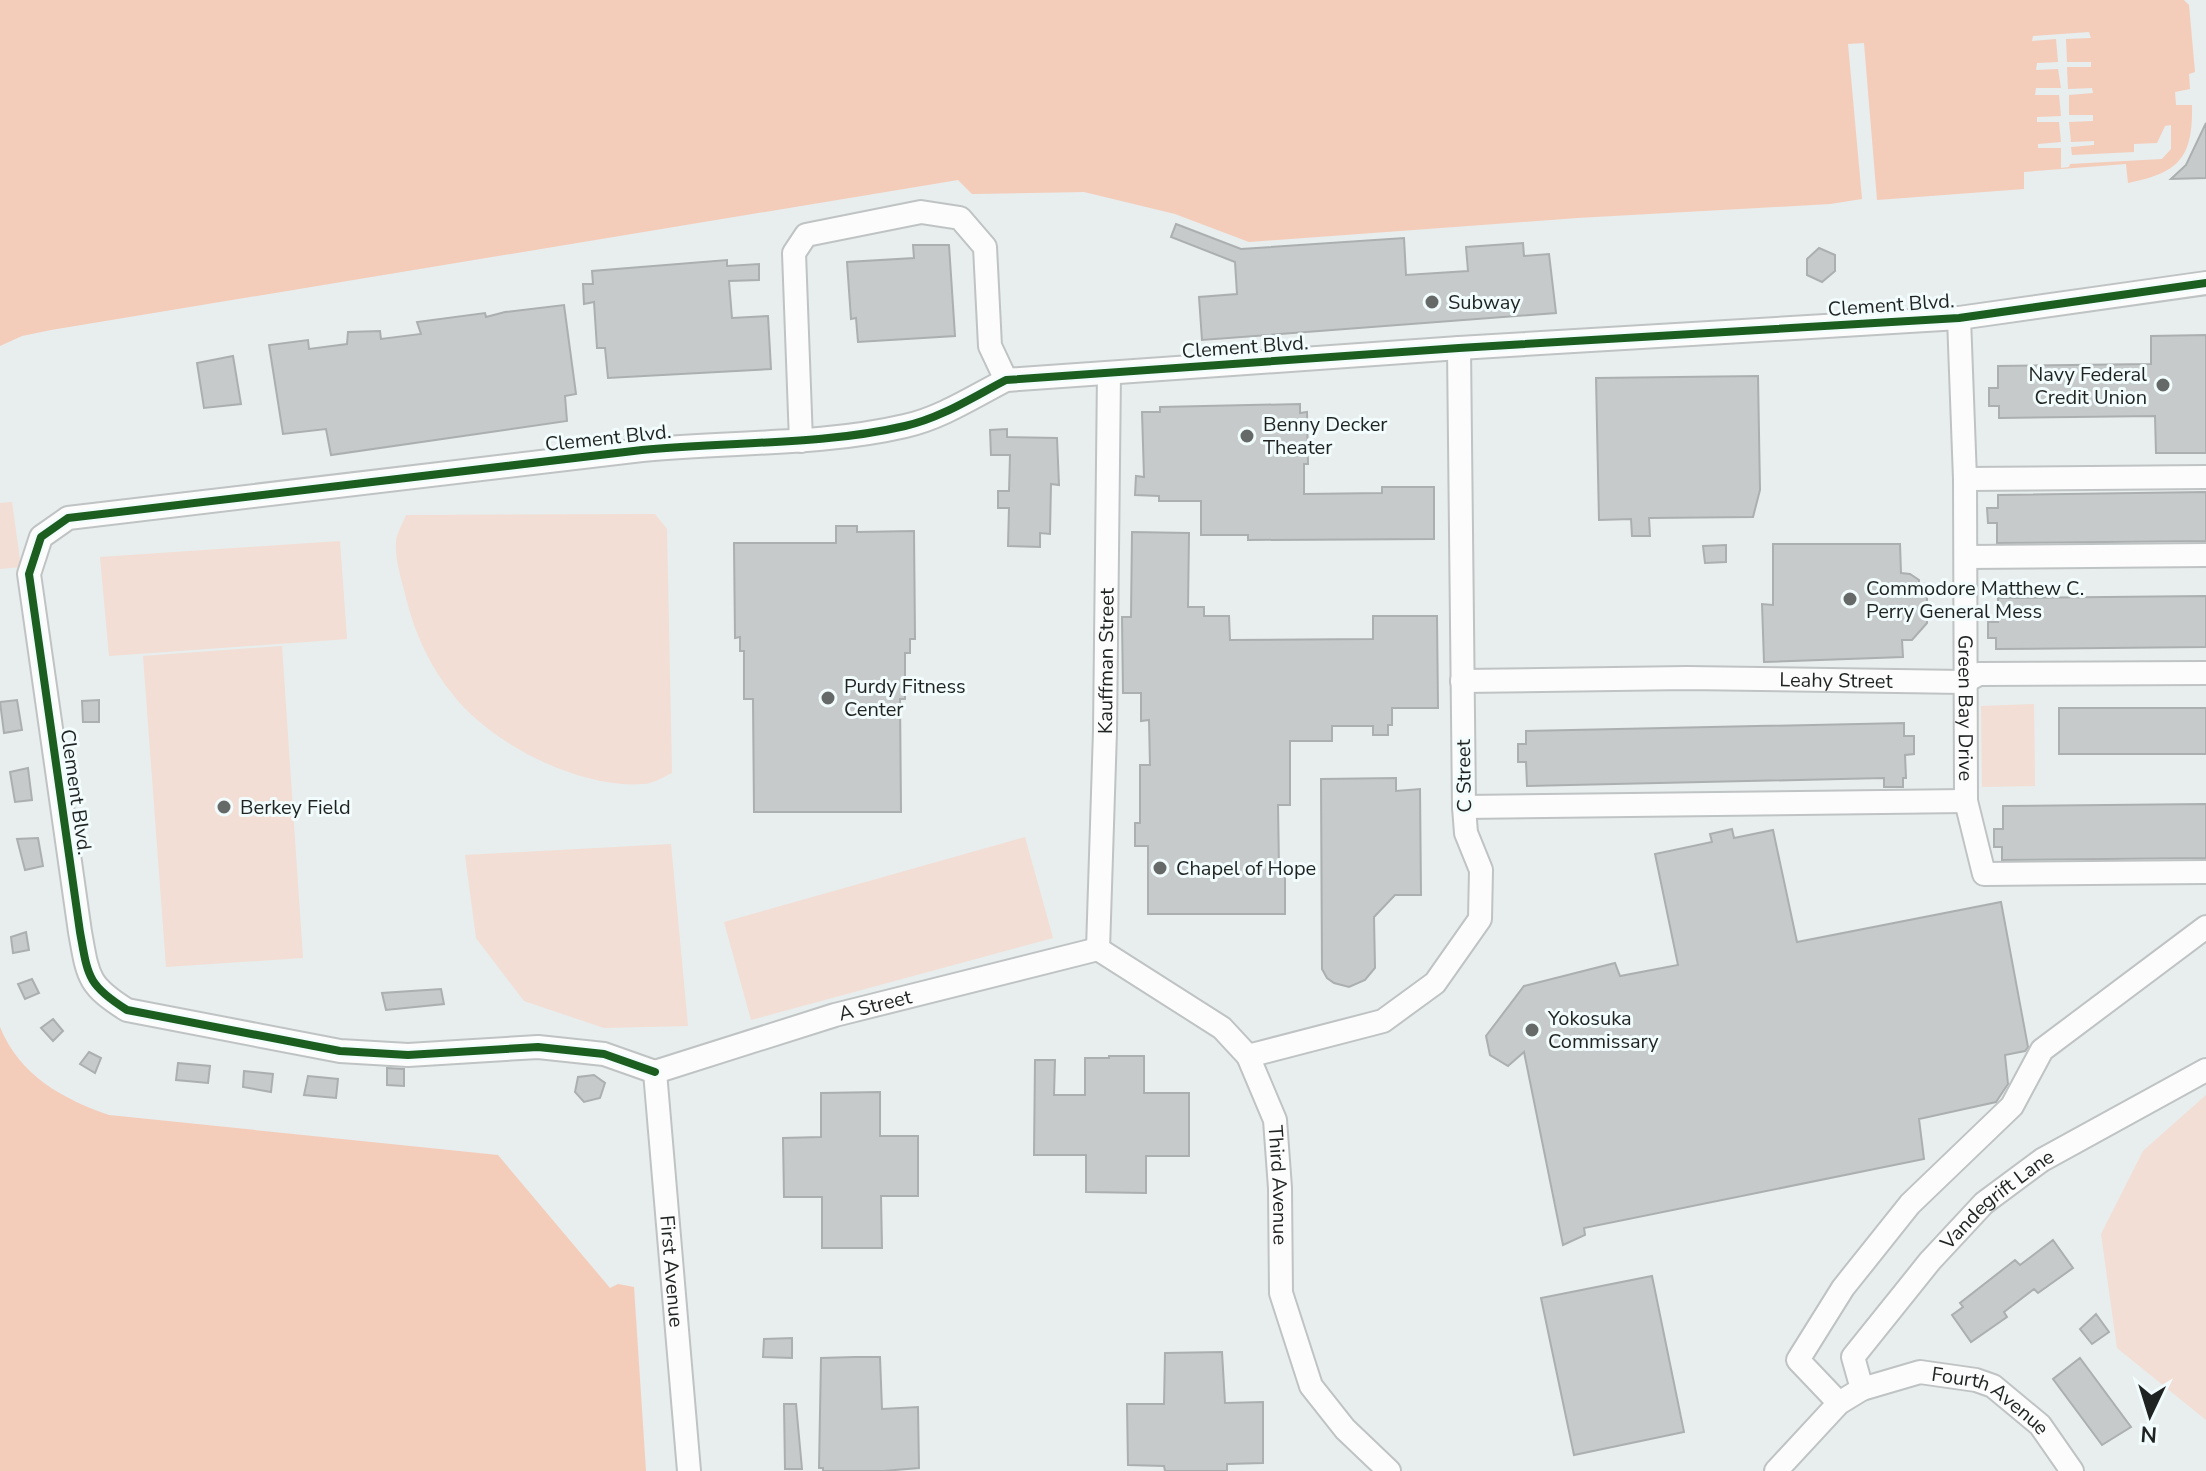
<svg xmlns="http://www.w3.org/2000/svg" width="2206" height="1471" font-family="'Nunito Sans',sans-serif">
  <style>
    .green { fill: #f2ded4 }
    .water { fill: #f4ccba }
    .pier { fill: #e8eded }
    .building { fill: #c6caca; stroke: #acafaf; stroke-width: 2 }
    .lines { fill: none; stroke-linecap: round; stroke-linejoin: round }
    .street-casing { stroke: #bfc3c3; stroke-width: 26 }
    .street { stroke: #fcfcfc; stroke-width: 22 }
    .cycleway-casing { stroke: #f3fcfc; stroke-width: 13 }
    .cycleway { stroke: #1b5e20; stroke-width: 8 }
    .poi-dot { fill: #656a69; stroke: #f3fcfc; stroke-width: 3 }
    .labels { text-anchor: middle; dominant-baseline: central; stroke-width: 6; stroke-linejoin: round; paint-order: stroke }
    .poi-label { font-size: 20px; fill: #1f2322; stroke: #f3fcfc; text-anchor: start }
    .street-label { font-size: 20px; fill: #1f2322; stroke: #f3fcfc }
  </style>
  <rect width="100%" height="100%" fill="#e8eded"/>
  <path class="green" d="M12,502L21,567L0,569V503Z
    M655,514L667,529L672,773C663,777 653,784 643,784C581,789 493,745 454,696C430,667 415,634 406,598C402,581 395,561 396,543C396,534 403,523 406,515Z
    M340,541L347,639L109,656L100,557Z
    M282,646L303,958L166,967L143,656Z
    M2034,704L2035,786L1982,787L1981,706Z
    M1025,837L1053,938L751,1020L724,922Z
    M671,844L688,1026L604,1028L524,1001L476,938L465,855Z
    M2206,1095V1420L2117,1348L2101,1234L2143,1151Z"/>
  <path class="water" d="M0,0H2184L2189,5L2195,72L2189,74L2190,89L2175,92L2176,105H2192C2193,158 2179,173 2128,183L2126,164L2024,172V189L1877,200L1864,43L1848,44L1862,199L1830,204L1577,218L1249,242L1175,214L1084,192L972,194L958,180L51,330L22,336L0,346Z
    M0,1027C20,1076 63,1099 109,1115L498,1155L610,1288L618,1284L634,1287L646,1471H0Z"/>
  <path class="pier" d="M2089,32L2091,38L2066,39L2067,62H2091V67H2067L2068,89L2092,88L2093,93L2069,95V115H2093V121L2069,122L2071,142L2094,141V145L2071,147L2072,155L2134,152V144L2157,143L2165,126L2171,125V149L2162,159L2070,164L2069,167L2061,168V148H2038V144L2061,142L2059,122H2037V117L2061,116L2059,95H2035L2036,88H2061L2058,69L2036,70L2037,63L2058,62L2056,39L2032,41L2033,36Z"/>
  <path class="building" d="M2206,123V178L2171,179L2186,165Z
    M1176,224L1241,249L1404,238L1406,275L1468,271L1466,247L1523,243L1524,256L1549,254L1556,313L1202,340L1199,297L1237,294L1235,262L1171,237Z
    M913,245H949L955,336L858,342L856,318L851,319L847,262L914,258Z
    M1819,248L1835,255V271L1822,282L1807,275V259Z
    M727,260V266L759,264V280L729,281L732,318L768,316L771,369L608,378L605,348H597L594,302L584,304L583,284H593L592,271Z
    M564,305L576,394L565,396L567,421L331,455L326,429L283,434L269,345L308,340L309,349L347,344L348,332L380,331L381,339L421,334L417,322L485,313L486,317L505,312Z
    M2206,335V453H2156L2155,416L1999,418V406H1989V388H1998V366L2151,364V336Z
    M233,356L241,404L204,408L197,363Z
    M1758,376L1760,490L1753,517L1649,518L1650,536H1632L1631,519L1599,520L1596,378Z
    M1300,404V413L1307,412L1308,464H1304V494L1382,493V487H1434V539L1248,540V535H1201V501H1159V496L1135,495L1136,476L1144,477L1142,412H1160V407Z
    M1007,429V437L1057,438L1059,485L1051,484L1050,534L1040,533V547L1008,546L1009,508H998V491H1009L1010,455H991L990,430Z
    M2206,492V541L1997,543V523H1988L1987,508H1998V495Z
    M836,526H857V532L914,531L915,639H910V653H905V699H900L901,812H754L753,699H744V651H740V637L735,638L734,543H836Z
    M1132,532L1189,533L1188,607H1204V616H1229L1230,640L1373,639V616H1437L1438,708H1392V725H1388V735H1373V726H1332V741H1290V805H1278L1279,868H1285V914H1148V846H1135V823H1140V765H1150L1149,720L1141,721V693H1123L1122,617H1131Z
    M1773,544H1900L1901,573L1910,574L1919,580V592L1927,593V623L1912,640H1902L1903,657L1764,662L1762,604L1773,605Z
    M1726,545V562L1705,563L1703,546Z
    M2206,596V647L1996,649V638H1988V622H1998V598Z
    M17,700L22,730L4,733L0,702Z
    M99,700V722H83L82,701Z
    M2059,708H2206V754H2059Z
    M1904,723V736H1914V754L1905,755L1906,778H1903V787H1884V778L1527,786L1526,762H1518V744H1526V731Z
    M28,768L32,800L15,802L10,772Z
    M1396,778V791L1420,789L1421,895H1395L1374,917L1375,968L1365,980L1349,987L1334,983L1327,978L1322,969L1321,779Z
    M2206,804V858L2002,860V847H1994V829H2003V806Z
    M1732,829L1734,838L1773,830L1797,942L2001,902L2028,1047L2025,1051L2005,1055L2008,1084L1996,1102L1919,1119L1924,1159L1584,1228L1585,1235L1563,1245L1524,1052L1508,1066L1490,1055L1486,1036L1524,986L1615,963L1620,976L1678,965L1655,854L1712,842L1710,834Z
    M38,838L43,866L25,870L17,839Z
    M26,932L29,950L13,953L11,937Z
    M32,979L39,993L25,999L18,984Z
    M441,989L444,1004L386,1010L382,993Z
    M53,1019L63,1031L53,1041L41,1028Z
    M89,1052L101,1058L95,1073L80,1064Z
    M1109,1056H1144V1093H1189V1156H1146V1193L1086,1192V1155H1034L1035,1060H1055L1054,1095H1085V1058H1109Z
    M178,1063L210,1066L208,1083L176,1080Z
    M387,1068L404,1069V1086L387,1085Z
    M244,1071L273,1074L271,1092L243,1087Z
    M594,1075L605,1083L600,1098L584,1102L575,1092L578,1077Z
    M308,1076L338,1079L336,1098L304,1095Z
    M880,1092V1136H918V1196H881L882,1248H822V1197H784L783,1138L821,1137V1093Z
    M2053,1240L2073,1268L2038,1293L2034,1289L2004,1312L2007,1317L1971,1342L1952,1315L1963,1307L1960,1303L2015,1260L2020,1265Z
    M1652,1276L1684,1432L1574,1455L1541,1298Z
    M2096,1314L2109,1332L2092,1344L2080,1329Z
    M792,1338V1358L763,1357L764,1339Z
    M1222,1352L1225,1403L1263,1402V1463L1227,1464V1471H1165L1164,1466L1128,1465L1127,1404H1164L1165,1353Z
    M855,1357H880L882,1409L918,1407L919,1468L883,1471H823V1468H819L821,1358Z
    M2080,1358L2131,1427L2102,1445L2053,1379Z
    M784,1404H796L802,1469H785Z"/>
  <g class="lines">
    <g class="street-casing">
      <g id="street">
        <path id="s1" d="M1959,318L1965,479L1966,801L1984,874L2206,872"/>
        <path d="M801,441L794,253L806,235L921,212L960,218L985,247L990,346L1006,380"/>
        <path d="M1965,479L2206,477"/>
        <path d="M1966,557L2206,555"/>
        <path id="s2" d="M1462,681L1687,678L1964,682L1979,674L2206,673"/>
        <path d="M1464,807L1966,801"/>
        <path id="s3" d="M1098,949L1222,1028L1248,1056L1275,1120L1280,1188L1281,1293L1311,1386L1345,1429L1389,1471"/>
        <path id="s4" d="M1098,949L1105,731L1109,373"/>
        <path d="M1248,1056L1383,1021L1435,983L1480,919L1481,870L1466,833L1464,807L1459,348"/>
        <path d="M655,1072L604,1054L538,1047L408,1055L340,1051L127,1010C87,985 88,976 80,932L29,574L41,537L68,518L642,450C729,441 819,446 905,426C941,418 973,397 1006,380L1459,348L1959,318L2206,283"/>
        <path id="s5" d="M655,1072L835,1015L1098,949"/>
        <path id="s6" d="M655,1072L689,1471"/>
        <path id="s7" d="M1862,1389L1853,1357L1930,1261L1984,1203L2042,1160L2206,1070"/>
        <path d="M1839,1403L1798,1360L1843,1288L1910,1204L2012,1106L2042,1050L2206,927"/>
        <path id="s8" d="M1776,1471L1839,1403L1862,1389L1920,1372L1976,1380L1993,1386L2040,1425L2072,1471"/>
      </g>
    </g>
    <use href="#street" class="street"/>
    <g class="cycleway-casing">
      <path id="cycleway" d="M655,1072L604,1054L538,1047L408,1055L340,1051L127,1010C87,985 88,976 80,932L29,574L41,537L68,518L642,450C729,441 819,446 905,426C941,418 973,397 1006,380L1459,348L1959,318L2206,283"/>
    </g>
    <use href="#cycleway" class="cycleway"/>
  </g>
  <g class="poi-dot">
    <circle cx="1432" cy="302" r="8"/>
    <circle cx="2163" cy="385" r="8"/>
    <circle cx="1247" cy="436" r="8"/>
    <circle cx="1850" cy="599" r="8"/>
    <circle cx="828" cy="698" r="8"/>
    <circle cx="224" cy="807" r="8"/>
    <circle cx="1160" cy="868" r="8"/>
    <circle cx="1532" cy="1030" r="8"/>
  </g>
  <g class="labels">
    <g class="poi-label">
      <text x="1448" y="302">Subway</text>
      <text x="2147" y="374" text-anchor="end">Navy Federal<tspan x="2147" dy="23">Credit Union</tspan></text>
      <text x="1263" y="424">Benny Decker<tspan x="1263" dy="23">Theater</tspan></text>
      <text x="1866" y="588">Commodore Matthew C.<tspan x="1866" dy="23">Perry General Mess</tspan></text>
      <text x="844" y="686">Purdy Fitness<tspan x="844" dy="23">Center</tspan></text>
      <text x="240" y="807">Berkey Field</text>
      <text x="1176" y="868">Chapel of Hope</text>
      <text x="1548" y="1018">Yokosuka<tspan x="1548" dy="23">Commissary</tspan></text>
    </g>
    <g class="street-label">
      <text transform="translate(1891 305) rotate(-4)">Clement Blvd.</text>
      <text transform="translate(1245 347) rotate(-4)">Clement Blvd.</text>
      <text transform="translate(608 438) rotate(-6)">Clement Blvd.</text>
      <text stroke="none"><textPath href="#s4" startOffset="288">Kauffman Street</textPath></text>
      <text stroke="none"><textPath href="#s2" startOffset="374">Leahy Street</textPath></text>
      <text stroke="none"><textPath href="#s1" startOffset="390">Green Bay Drive</textPath></text>
      <text transform="translate(1464 776) rotate(-91)">C Street</text>
      <text transform="translate(76 792) rotate(82)">Clement Blvd.</text>
      <text stroke="none"><textPath href="#s5" startOffset="230">A Street</textPath></text>
      <text stroke="none"><textPath href="#s3" startOffset="320">Third Avenue</textPath></text>
      <text stroke="none"><textPath href="#s7" startOffset="248">Vandegrift Lane</textPath></text>
      <text stroke="none"><textPath href="#s6" startOffset="200">First Avenue</textPath></text>
      <text stroke="none"><textPath href="#s8" startOffset="258">Fourth Avenue</textPath></text>
    </g>
  </g>
  <g transform="translate(2150 1415) rotate(184)" stroke="#f3fcfc" stroke-width="6" paint-order="stroke">
  <path d="M0-6L14 30L0 20L-14 30Z" fill="#1f2322"/>
  <text y="-12" font-size="22" font-weight="bold" text-anchor="middle" fill="#1f2322">N</text>
  </g>
</svg>
